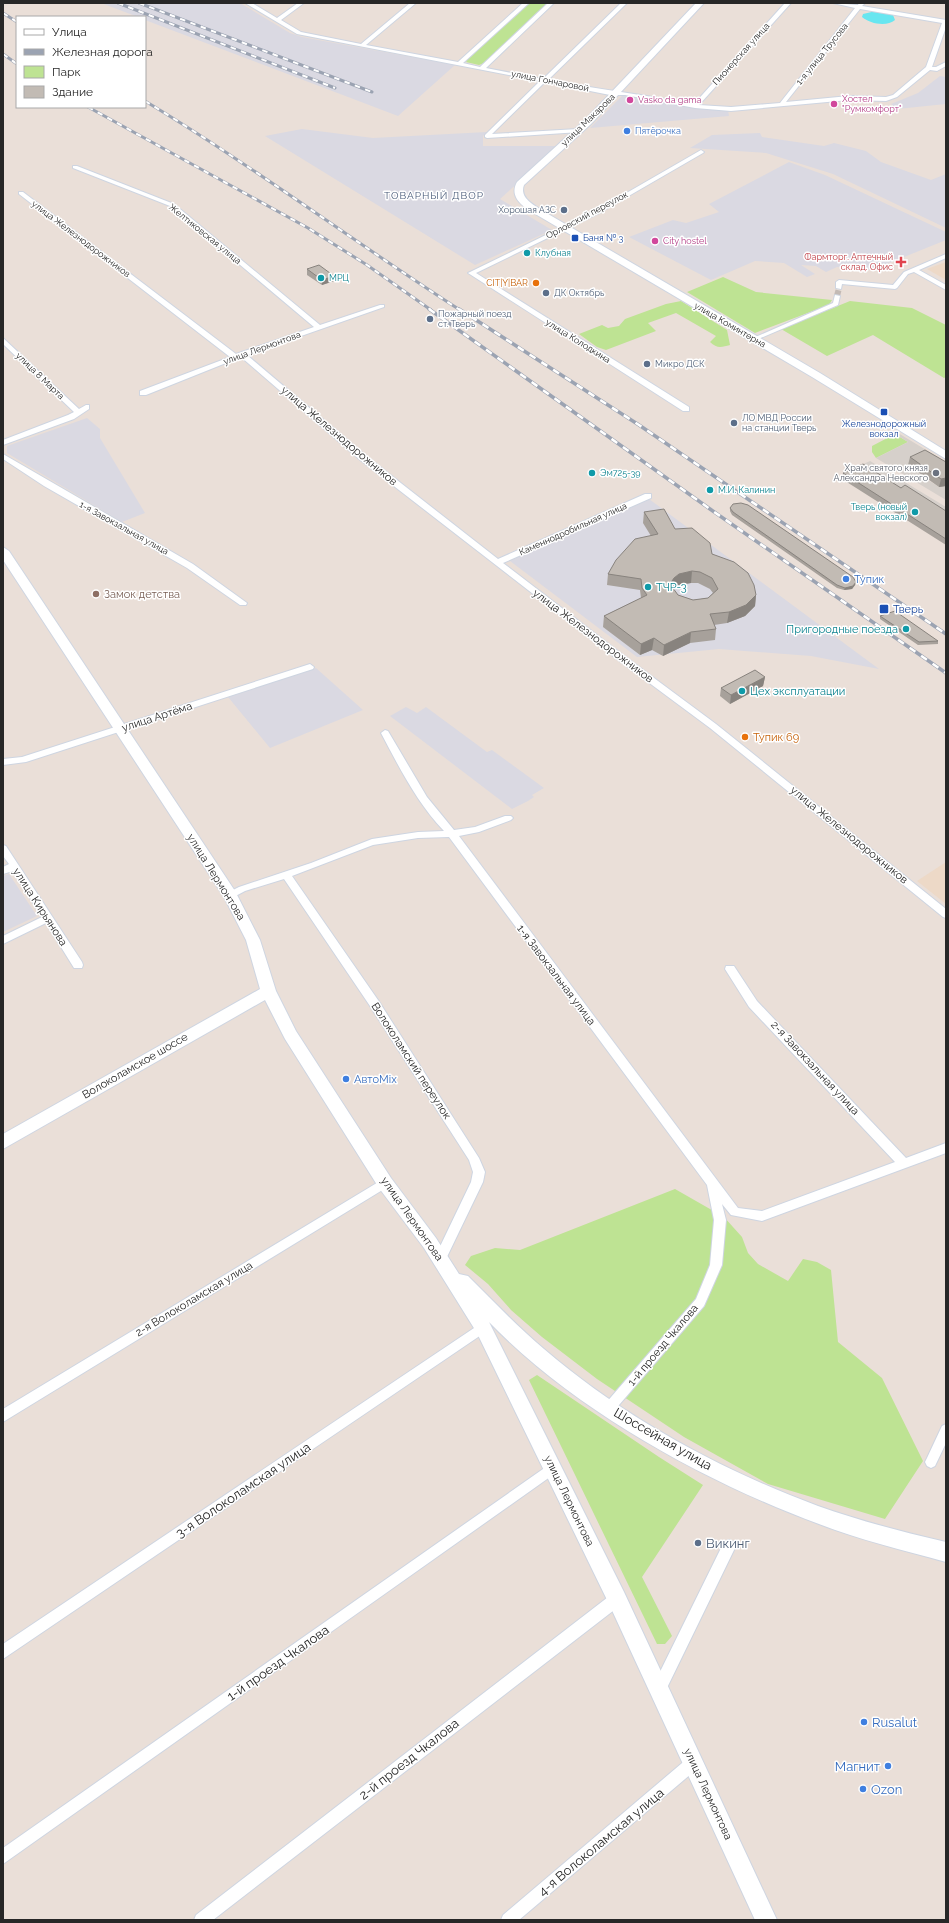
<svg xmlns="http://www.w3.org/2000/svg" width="949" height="1923" font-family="Raleway,sans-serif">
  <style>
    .industrial { fill: #dad9e2 }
    .education { fill: #edd9c7 }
    .green { fill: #bee393 }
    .plaza { fill: #d6d0cb }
    .water { fill: #68e6f0 }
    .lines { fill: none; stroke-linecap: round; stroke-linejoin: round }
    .minor-tunnel { stroke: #c3bab5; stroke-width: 6; stroke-dasharray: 6 3; stroke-linecap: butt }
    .minor-casing { stroke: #ced5e1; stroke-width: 2 }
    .secondary-casing { stroke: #ced5e1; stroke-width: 2 }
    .minor { fill: #fff; fill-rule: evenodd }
    .secondary { fill: #fff; fill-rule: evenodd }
    .rail-far1-casing { stroke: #9ba3b2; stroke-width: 3 }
    .rail-casing { stroke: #9ba3b2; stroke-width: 3.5 }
    .rail-far1 { stroke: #fff; stroke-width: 2; stroke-dasharray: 5.5; stroke-linecap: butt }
    .rail { stroke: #fff; stroke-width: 2.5; stroke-dasharray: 7; stroke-linecap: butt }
    .wall { fill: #a7a19b; fill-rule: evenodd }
    .shaded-wall { fill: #88837e }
    .building { fill: #c2bbb4; stroke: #88837e; fill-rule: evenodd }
    .hotel-dot { fill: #d1479c; stroke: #fff; stroke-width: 1.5 }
    .shop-dot { fill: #3f7fe0; stroke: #fff; stroke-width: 1.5 }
    .service-dot { fill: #5c6f8a; stroke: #fff; stroke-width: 1.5 }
    .transit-dot { fill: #1a4fb4; stroke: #fff; stroke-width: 1.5 }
    .culture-dot { fill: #0f9aa8; stroke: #fff; stroke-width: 1.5 }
    .health-dot { fill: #e0444e; stroke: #fff; stroke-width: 1.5 }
    .food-dot { fill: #e8710a; stroke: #fff; stroke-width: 1.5 }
    .worship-dot { fill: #6b7280; stroke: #fff; stroke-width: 1.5 }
    .education-dot { fill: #8d6e63; stroke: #fff; stroke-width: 1.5 }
    .labels { text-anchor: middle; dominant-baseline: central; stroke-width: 3; stroke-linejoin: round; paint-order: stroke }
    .far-street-label { font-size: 9px; fill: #272727; stroke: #fff }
    .far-hotel-label { font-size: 9px; fill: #b23c85; stroke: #fff; text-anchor: start }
    .far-shop-label { font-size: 9px; fill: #366cbe; stroke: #fff; text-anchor: start }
    .far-service-label { font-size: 9px; fill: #4e5e75; stroke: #fff; text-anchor: start }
    .far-transit-label { font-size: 9px; fill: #164399; stroke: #fff; text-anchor: start }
    .far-culture-label { font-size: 9px; fill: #0d838f; stroke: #fff; text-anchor: start }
    .far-health-label { font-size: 9px; fill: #be3a42; stroke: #fff; text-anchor: end }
    .far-food-label { font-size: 9px; fill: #c56008; stroke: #fff; text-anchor: end }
    .far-worship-label { font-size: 9px; fill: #5b616d; stroke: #fff; text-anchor: end }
    .far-neighbourhood-label { font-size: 10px; letter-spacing: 1px; fill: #485a78; stroke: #fff }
    .street-label { font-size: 11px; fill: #272727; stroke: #fff }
    .shop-label { font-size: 11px; fill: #366cbe; stroke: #fff; text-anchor: start }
    .culture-label { font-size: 11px; fill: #0d838f; stroke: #fff; text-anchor: start }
    .education-label { font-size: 11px; fill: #785e54; stroke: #fff; text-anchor: start }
    .transit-label { font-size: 11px; fill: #164399; stroke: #fff; text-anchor: start }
    .food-label { font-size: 11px; fill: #c56008; stroke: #fff; text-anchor: start }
    .near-street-label { font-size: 13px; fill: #272727; stroke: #fff }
    .near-service-label { font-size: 13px; fill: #4e5e75; stroke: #fff; text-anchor: start }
    .near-shop-label { font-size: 13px; fill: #366cbe; stroke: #fff; text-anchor: start }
  </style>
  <rect width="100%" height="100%" fill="#eadfd8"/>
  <path class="industrial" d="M101,3H240L290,33L302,37L455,65L398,116L145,20V17H138Z
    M940,76L946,77V104L897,109L891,104L918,93Z
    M623,95L728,110L729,116L590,128Z
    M302,129L373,138L487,132L483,136V146H559L500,199L552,230L475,265L265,136Z
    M760,133L762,137L824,146L834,143L866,151L881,162L931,180L946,174V228L833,174L766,153L690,148L712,135Z
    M789,162L825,175L946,232V240L872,270L837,267L826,272L816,266L801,265L815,274L807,277L784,263L755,261L711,280L629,237L673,220L686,223L719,212L709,204Z
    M87,418L100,429V438L145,513L122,522L7,453V446Z
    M649,499L879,669L811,656L719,649L637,657L510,561Z
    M316,668L363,710L270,748L228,697Z
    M406,707L417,713L426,707L487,752L492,750L544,788L532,795L534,797L528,801L512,809L390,716Z
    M9,874L37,916L3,932V876Z"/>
  <path class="education" d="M946,262V280L927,269Z
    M946,862V904L917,881Z"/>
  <path class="green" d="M529,3H547L484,63L479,65L466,62L469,57Z
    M723,277L756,292L832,300L829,305L755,333L687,292Z
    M681,301L727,330L730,345C722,347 717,349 710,342L716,336L676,313L648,323L656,331L606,350L597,347L579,334L602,325L608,328L619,326L625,319L666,304Z
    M850,301L912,308L946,325V377L944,378L873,335L827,356L781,329Z
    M895,434L908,442L876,458L872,452V446Z
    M675,1189L724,1217L742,1237L748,1253L758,1264L788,1281L803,1259L817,1262L831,1270L838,1342L882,1378L923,1461L885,1519L768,1484L684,1437L597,1379L542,1337L511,1310L488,1284L465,1265L471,1256L495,1248L520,1250Z
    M537,1375L659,1457L703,1485L642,1577L672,1636L665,1644H657L529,1380Z"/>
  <path class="plaza" d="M898,433L946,462L925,478L939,487L946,485V500L876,458L908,442L895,434Z
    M870,461L946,507V518L900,493L857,467Z"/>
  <path class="water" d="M876,11L893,15L895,20C887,27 870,24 862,17L863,14Z"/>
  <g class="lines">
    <path class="minor-tunnel" d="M837,296L839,288"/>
    <g class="minor-casing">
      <path id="minor" d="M245,3H252L277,18L298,3H304L281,20L301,32L361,44L410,3H416L366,45L458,62L523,3H529L463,63L480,67L548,3H554L486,68L543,79L621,3H627L548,80C597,89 645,95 694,104L785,3H791L699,105L731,107L780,103L855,8L833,3L858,5L859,3H865L862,6L946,20V27L932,67H936L946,62V66L937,71L930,70L897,97L886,101L849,100L731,111L695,108L625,95H610L545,82L492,134L578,129L581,131L580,132L487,138L485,137V135L540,81L297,34ZM860,9L942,23L926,67L893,95L886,97L849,96L786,102Z
        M701,150L704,152L703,153L601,212L476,273L689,407V411H683L468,273L597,210Z
        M73,166H77L174,204L320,325L380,305H384V307L247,355L365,455L498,559L645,494H651V498L503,563L623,655L716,724L946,909V918L943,917L710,728L617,659L359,459L241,357L146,395H140V391L230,357L19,194V192H23L236,354L314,327L170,206L73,168Z
        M946,254V258L919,270L946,285V290L914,272L908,274L897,288L895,289L842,284L841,289L836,288V282L839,280L893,285L904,272Z
        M835,295L840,296L838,305L756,340L751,339L833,303Z
        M3,338L79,409L86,405H89V409L74,419L3,445V440L68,415L74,412L3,344Z
        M3,454L193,564L247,603L246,605H240L187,568L44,486L3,459Z
        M310,664L314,667L313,669L26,762L3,765V759L22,757Z
        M385,730L388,731L427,797L454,830L475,827L505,816H511L513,818L511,820L479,832L459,836L738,1208L762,1211L895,1162L749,1007L725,969L726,966H734L757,1001L906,1158L946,1143V1153L762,1221L731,1215L722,1204L726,1220L722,1265L704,1306L613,1412L609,1414L605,1412L603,1408L605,1404L696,1299L710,1265L714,1220L707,1185L449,837L418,838L373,845L292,876L378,1000L479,1158L485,1172L483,1182L445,1261L441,1262L437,1261L435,1257L471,1182L473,1172L469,1160L370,1006L284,879L245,891L230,899L225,895L227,893L239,887L311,863L372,839L418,832L444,831C417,803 399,767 381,733Z
        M3,845L6,846L82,962L83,965L82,968H74L46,923L3,944V936L42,917L13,871L3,874V867L9,864L3,856Z
        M385,1178L389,1180L391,1183L389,1186L3,1422V1409Z
        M483,1322L487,1323L489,1327L487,1331L3,1659V1644Z
        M946,1424V1443L935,1466L931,1468L927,1466L925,1462L927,1458L942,1426Z
        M553,1462L557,1464L559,1468L557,1472L3,1864V1848Z
        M729,1540L734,1542L735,1546L734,1550L664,1694L659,1696L654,1694L652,1689L654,1684L724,1542Z
        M617,1592L622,1594L624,1599L622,1604L213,1920H194L196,1915L612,1594Z
        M693,1756L698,1758L700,1763L698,1768L519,1920H501L503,1915L688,1758Z"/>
    </g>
    <g class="secondary-casing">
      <path id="secondary" d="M696,3H704L591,124L524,185C519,198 534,205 543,211L820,373L946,451V459L812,377L537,215C525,208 508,198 517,182L585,120Z
        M3,547L9,551L235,891L260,940L276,991L296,1031L391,1178L436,1238L459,1274L468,1276C493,1301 517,1326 544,1349C623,1417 721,1470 818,1506C860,1521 903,1532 946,1542V1562C903,1550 860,1540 819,1524C705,1482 574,1410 489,1322L624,1592L777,1920H755L610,1606L477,1333L424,1248L379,1188L285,1039L265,1000L3,1149V1134L260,989L246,940L224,897L3,560Z"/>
    </g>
    <use href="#minor" class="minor"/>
    <use href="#secondary" class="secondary"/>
    <g class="rail-far1-casing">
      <path id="rail-far1" d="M118,3L335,88
        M139,3L372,92
        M3,13L17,22
        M3,54L17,64
        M145,101C253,166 354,242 460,310
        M88,107L308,228L367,265L431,310"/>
    </g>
    <g class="rail-casing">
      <path id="rail" d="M429,309L710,509L946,673
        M459,309L639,425L946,634"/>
    </g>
    <use href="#rail-far1" class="rail-far1"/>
    <use href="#rail" class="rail"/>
  </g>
  <path class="wall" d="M307,269L334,281L322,285L307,275Z
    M910,457L946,462V486L939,487L908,465Z
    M843,473L901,488L946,511V545L842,479Z
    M730,508L856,582L855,585L852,589L844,590L837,588L732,515L730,511Z
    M644,512L675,529L712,554L756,595L755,606L745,616L727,623L714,625L716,629L715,640L690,643L663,656L652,650L640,655L603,627L604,616L641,598L640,590L607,585L608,574L651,536L643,523ZM691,583H698L710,589L713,593L708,598L693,600L678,595L673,588L678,585Z
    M880,616L938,641V644L918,645L880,619Z
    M765,677L763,686L730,704L720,696L721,688Z"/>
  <path class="shaded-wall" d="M334,276V281L322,285V280Z
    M946,478V486L939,487L941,479Z
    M692,571L691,583L678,585L673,589L670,584L674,578L679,574Z
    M856,582L855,585L852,589L844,590L845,588Z
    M756,595L755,606L745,616L727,623L729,612Z
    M691,632L690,643L663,656L664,645Z
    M654,638L652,650L640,655L641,644Z
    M765,677L763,686L730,704L731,695Z"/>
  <path class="building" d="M319,265L334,276L322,280L307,269Z
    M925,450L946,462V478L941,479L910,457Z
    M863,464L901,488L905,485L946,511V539L843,473Z
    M741,503L748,505L853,577L856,582L853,586L845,588L837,585L733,512L730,508L733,504Z
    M664,509L675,529L692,528L710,543L712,554L734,562L748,573L754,585L756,595L746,605L729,612L710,614L716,629L691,632L664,645L654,638L641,644L604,616L647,595L642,588L641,579L608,574L616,560L635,539L658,534L644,512ZM692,571L700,572L712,578L718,589L708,598L693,600L678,595L670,584L674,578L679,574Z
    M895,611L938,641L919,642L880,616Z
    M755,670L765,677L731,695L721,688Z"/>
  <g class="hotel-dot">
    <circle cx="630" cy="100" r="4"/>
    <circle cx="834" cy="104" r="4"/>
    <circle cx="655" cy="241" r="4"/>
  </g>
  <g class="shop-dot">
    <circle cx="627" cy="131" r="4"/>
    <circle cx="846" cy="579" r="4"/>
    <circle cx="346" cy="1079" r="4"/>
    <circle cx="864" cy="1722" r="4"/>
    <circle cx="888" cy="1766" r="4"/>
    <circle cx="863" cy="1789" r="4"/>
  </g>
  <g class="service-dot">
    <circle cx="564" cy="210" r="4"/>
    <circle cx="546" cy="293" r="4"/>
    <circle cx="430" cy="319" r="4"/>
    <circle cx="647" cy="364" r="4"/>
    <circle cx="734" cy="423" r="4"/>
    <circle cx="698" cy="1543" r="4"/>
  </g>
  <g class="transit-dot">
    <rect x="571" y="234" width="8" height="8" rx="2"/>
    <rect x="880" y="408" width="8" height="8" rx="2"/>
    <rect x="879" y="604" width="10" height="10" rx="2"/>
  </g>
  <g class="culture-dot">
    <circle cx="527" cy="253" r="4"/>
    <circle cx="321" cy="278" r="4"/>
    <circle cx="592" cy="473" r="4"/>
    <circle cx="710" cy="490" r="4"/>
    <circle cx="915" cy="512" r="4"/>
    <circle cx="648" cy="587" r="4"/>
    <circle cx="906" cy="629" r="4"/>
    <circle cx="742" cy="691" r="4"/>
  </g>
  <path class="health-dot" d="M899 256h4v4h4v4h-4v4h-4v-4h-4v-4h4z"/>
  <g class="food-dot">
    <circle cx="536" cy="283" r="4"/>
    <circle cx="745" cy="737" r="4"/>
  </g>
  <circle class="worship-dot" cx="936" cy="473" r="4"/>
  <circle class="education-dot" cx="96" cy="594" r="4"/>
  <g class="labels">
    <g class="far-street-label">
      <text transform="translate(741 54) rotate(-48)">Пионерская улица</text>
      <text transform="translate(822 54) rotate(-51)">1-я улица Трусова</text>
      <text transform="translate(550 81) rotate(11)">улица Гончаровой</text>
      <text transform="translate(588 120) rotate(-44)">улица Макарова</text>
      <text transform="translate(587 215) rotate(-28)">Орловский переулок</text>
      <text transform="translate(205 234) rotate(39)">Желтиковская улица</text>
      <text transform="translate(81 239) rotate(37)">улица Железнодорожников</text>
      <text transform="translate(730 325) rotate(30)">улица Коминтерна</text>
      <text transform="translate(578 341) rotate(32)">улица Колодкина</text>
      <text transform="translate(262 348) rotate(-20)">улица Лермонтова</text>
      <text transform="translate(40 376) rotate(44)">улица 8 Марта</text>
      <text transform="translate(124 528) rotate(29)">1-я Завокзальная улица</text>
      <text transform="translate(573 529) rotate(-24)">Каменнодробильная улица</text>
    </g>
    <g class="far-hotel-label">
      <text x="842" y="99">Хостел<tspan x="842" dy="10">"Румкомфорт"</tspan></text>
      <text x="638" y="100">Vasko da gama</text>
      <text x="663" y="241">City hostel</text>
    </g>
    <g class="far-shop-label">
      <text x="635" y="131">Пятёрочка</text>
    </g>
    <g class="far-service-label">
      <text x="556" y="210" text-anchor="end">Хорошая АЗС</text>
      <text x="554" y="293">ДК Октябрь</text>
      <text x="438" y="314">Пожарный поезд<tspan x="438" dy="10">ст. Тверь</tspan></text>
      <text x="655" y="364">Микро ДСК</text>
      <text x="742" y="418">ЛО МВД России<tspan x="742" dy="10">на станции Тверь</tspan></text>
    </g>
    <g class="far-transit-label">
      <text x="583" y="238">Баня № 3</text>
      <text x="884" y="424" text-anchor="middle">Железнодорожный<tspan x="884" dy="10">вокзал</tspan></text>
    </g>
    <g class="far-culture-label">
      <text x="535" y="253">Клубная</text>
      <text x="329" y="278">МРЦ</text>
      <text x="600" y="473">Эм725-39</text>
      <text x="718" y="490">М.И. Калинин</text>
      <text x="907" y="507" text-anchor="end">Тверь (новый<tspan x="907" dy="10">вокзал)</tspan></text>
    </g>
    <g class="far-health-label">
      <text x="893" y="257">Фармторг. Аптечный<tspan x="893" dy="10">склад. Офис</tspan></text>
    </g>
    <g class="far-food-label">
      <text x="528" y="283">CIT|Y|BAR</text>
    </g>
    <g class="far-worship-label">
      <text x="928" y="468">Храм святого князя<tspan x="928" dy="10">Александра Невского</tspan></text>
    </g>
    <g class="far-neighbourhood-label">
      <text x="434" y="195">ТОВАРНЫЙ ДВОР</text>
    </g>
    <g class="street-label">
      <text transform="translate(339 436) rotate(40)">улица Железнодорожников</text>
      <text transform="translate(593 636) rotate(37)">улица Железнодорожников</text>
      <text transform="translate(157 717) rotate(-18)">улица Артёма</text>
      <text transform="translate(849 835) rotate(39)">улица Железнодорожников</text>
      <text transform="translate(216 877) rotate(58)">улица Лермонтова</text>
      <text transform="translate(40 907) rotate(57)">улица Кирьянова</text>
      <text transform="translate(556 975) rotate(53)">1-я Завокзальная улица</text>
      <text transform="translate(411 1061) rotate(57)">Волоколамский переулок</text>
      <text transform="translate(135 1066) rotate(-30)">Волоколамское шоссе</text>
      <text transform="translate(815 1068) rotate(47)">2-я Завокзальная улица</text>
      <text transform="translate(412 1219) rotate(55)">улица Лермонтова</text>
      <text transform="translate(194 1299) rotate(-31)">2-я Волоколамская улица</text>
      <text transform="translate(663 1345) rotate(-50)">1-й проезд Чкалова</text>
      <text transform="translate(569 1501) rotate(64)">улица Лермонтова</text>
      <text transform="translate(708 1794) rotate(65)">улица Лермонтова</text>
    </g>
    <g class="shop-label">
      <text x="854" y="579">Тупик</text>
      <text x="354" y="1079">АвтоMix</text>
    </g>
    <g class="culture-label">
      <text x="656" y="587">ТЧР-3</text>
      <text x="898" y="629" text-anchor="end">Пригородные поезда</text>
      <text x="750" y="691">Цех эксплуатации</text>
    </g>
    <g class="education-label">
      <text x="104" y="594">Замок детства</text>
    </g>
    <g class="transit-label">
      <text x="893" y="609">Тверь</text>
    </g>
    <g class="food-label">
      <text x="753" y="737">Тупик 69</text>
    </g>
    <g class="near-street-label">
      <text transform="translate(663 1439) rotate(30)">Шоссейная улица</text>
      <text transform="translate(243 1490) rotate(-34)">3-я Волоколамская улица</text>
      <text transform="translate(278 1663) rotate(-35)">1-й проезд Чкалова</text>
      <text transform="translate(409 1759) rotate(-38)">2-й проезд Чкалова</text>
      <text transform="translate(601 1842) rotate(-40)">4-я Волоколамская улица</text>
    </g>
    <g class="near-service-label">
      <text x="706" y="1543">Викинг</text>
    </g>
    <g class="near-shop-label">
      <text x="872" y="1722">Rusalut</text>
      <text x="880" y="1766" text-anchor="end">Магнит</text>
      <text x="871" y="1789">Ozon</text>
    </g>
  </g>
  <rect width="949" height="1923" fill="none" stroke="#272727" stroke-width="8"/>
  <rect x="16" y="16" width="130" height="92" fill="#ffffff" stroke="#a9a9a9"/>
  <rect x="24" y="29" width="20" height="6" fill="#ffffff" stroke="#a9a9a9"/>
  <text x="52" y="36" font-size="12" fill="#272727">Улица</text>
  <rect x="24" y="49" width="20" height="6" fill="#9ba3b2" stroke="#a9a9a9"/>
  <text x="52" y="56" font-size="12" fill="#272727">Железная дорога</text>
  <rect x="24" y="66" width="20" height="12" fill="#bee393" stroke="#a9a9a9"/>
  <text x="52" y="76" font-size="12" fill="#272727">Парк</text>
  <rect x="24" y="86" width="20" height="12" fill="#c2bbb4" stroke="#a9a9a9"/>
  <text x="52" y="96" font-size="12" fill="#272727">Здание</text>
</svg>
